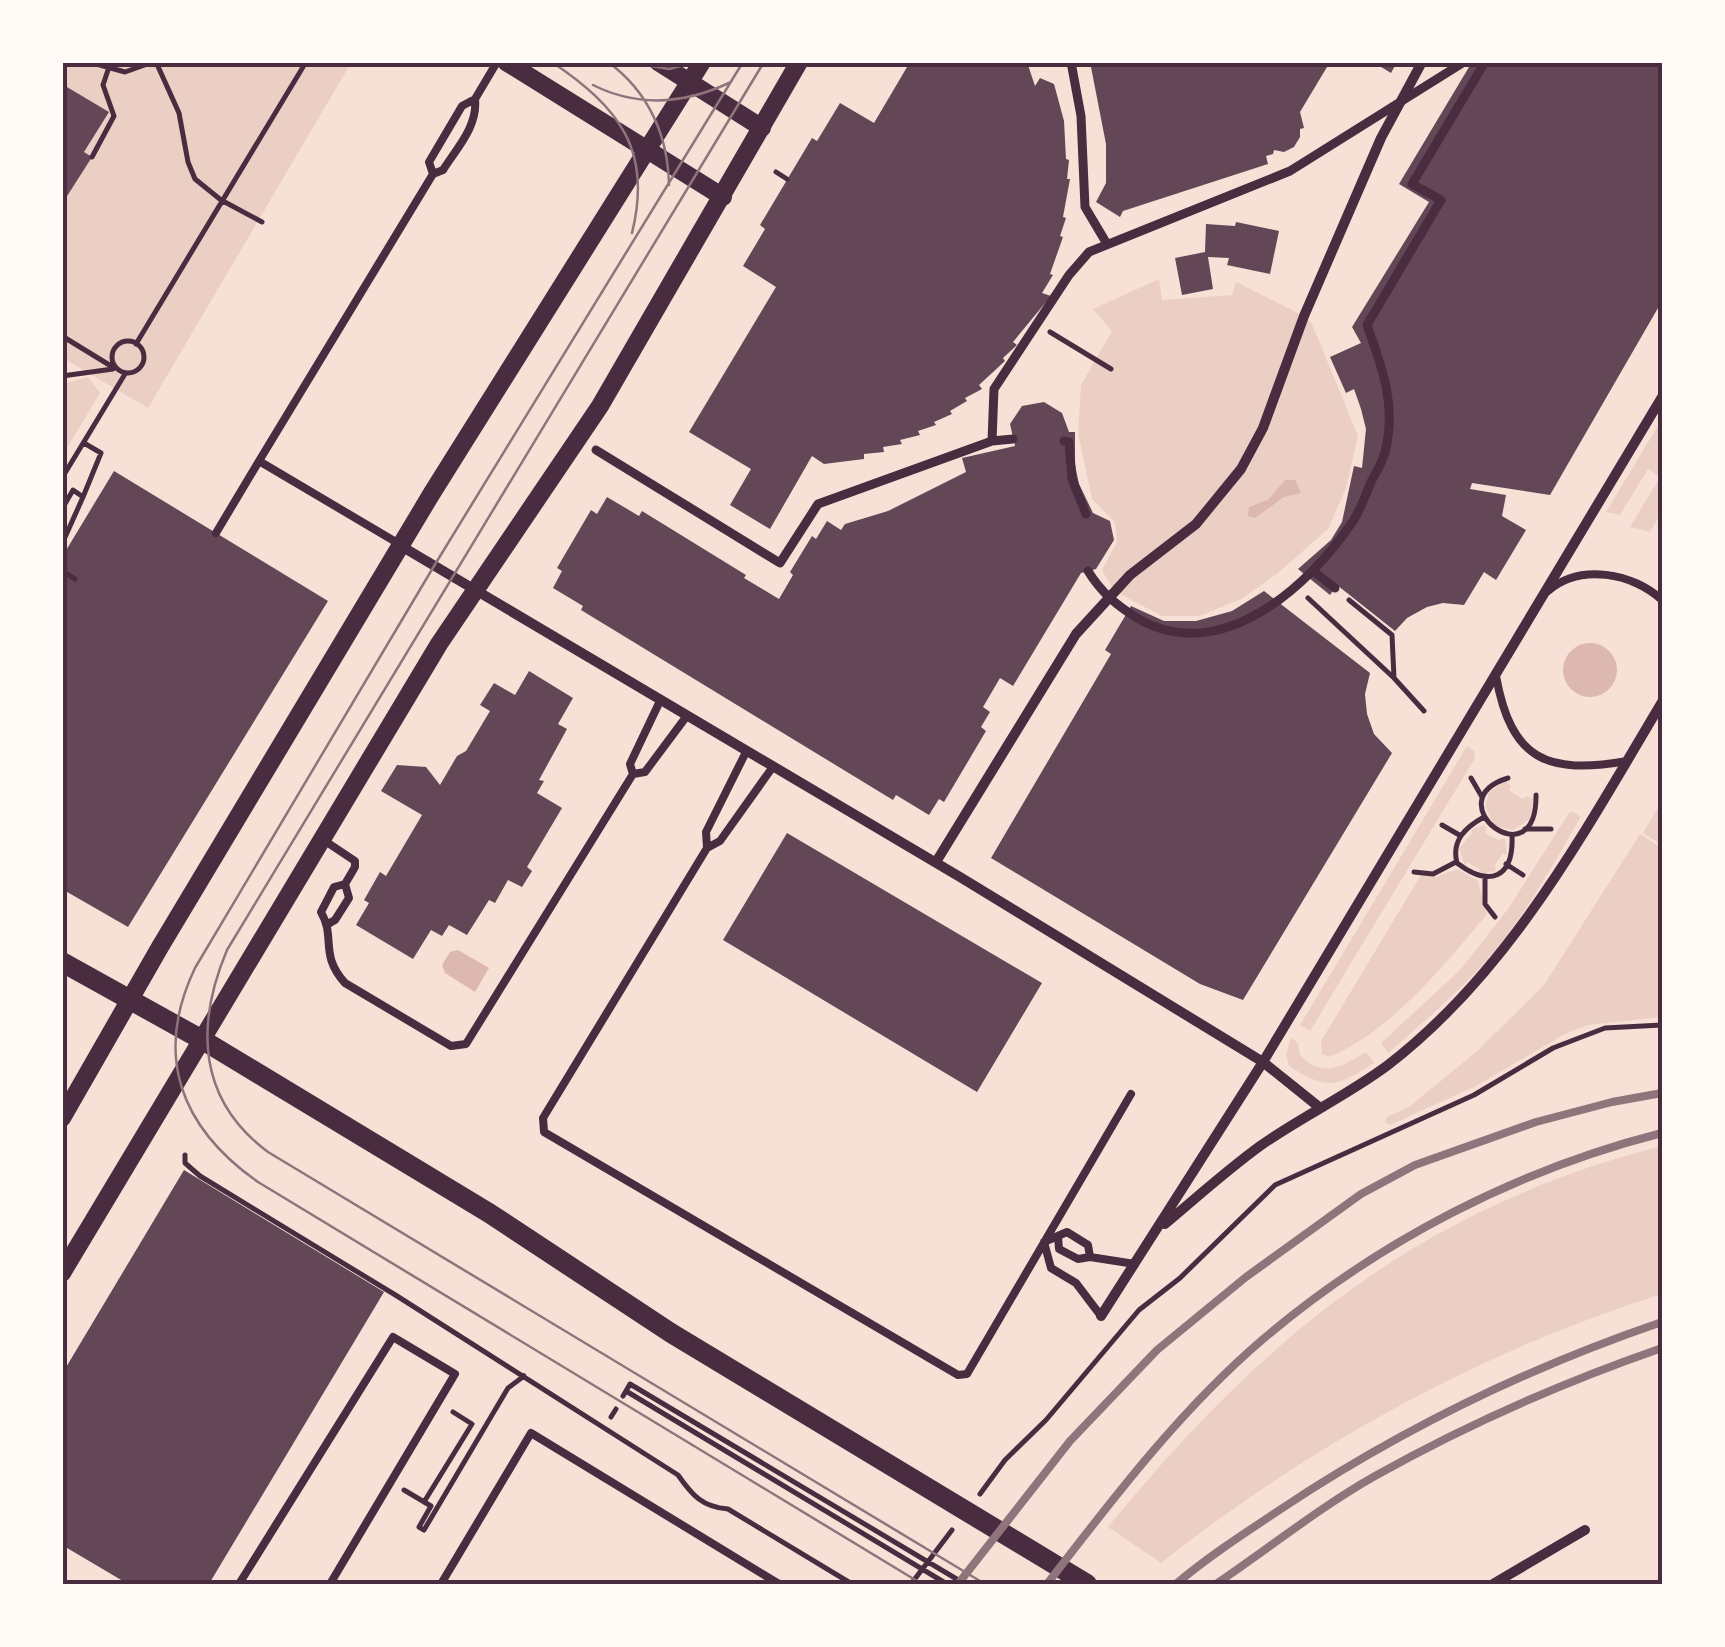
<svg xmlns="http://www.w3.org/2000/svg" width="1725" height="1647" font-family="'Times New Roman',serif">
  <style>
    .green { fill: #ebcfc5 }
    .water { fill: #dcb8b0 }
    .building { fill: #644757 }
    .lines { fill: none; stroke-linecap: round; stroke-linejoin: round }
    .path { stroke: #4a2c40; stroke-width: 5 }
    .service { stroke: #4a2c40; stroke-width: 8 }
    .pedestrian { stroke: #4a2c40; stroke-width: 9 }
    .minor { stroke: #4a2c40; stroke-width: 10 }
    .tertiary { stroke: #4a2c40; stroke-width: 18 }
    .secondary { stroke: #4a2c40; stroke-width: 20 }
    .tram { stroke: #8f747c; stroke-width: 2.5 }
    .rail { stroke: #8f747c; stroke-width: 8 }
    .neatline { fill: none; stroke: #4a2c40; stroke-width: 4 }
  </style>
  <rect width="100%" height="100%" fill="#f7e1d7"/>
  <path class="green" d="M63,63H351L148,408L63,358L62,204L91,157L84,152L109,112L63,84Z
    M1159,279L1162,300L1232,295L1236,282L1304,316L1312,324L1358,436L1346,488L1328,529L1277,574L1241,599L1200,616H1162L1114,591L1102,570L1117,542L1115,522L1092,499L1078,433L1081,385L1112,331L1093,309Z
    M88,377L100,393L63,455V384Z
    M1662,419V511L1650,532L1630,527L1660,477L1648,469L1620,515L1606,512Z
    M1467,746L1474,750L1475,758L1310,1031L1300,1025Z
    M1506,781L1511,786L1509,790L1523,799L1526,796L1533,799L1530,819L1513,830L1494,826L1485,806L1489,792Z
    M1662,801V845L1643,833Z
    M1573,812L1581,817C1554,862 1529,909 1496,949C1464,988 1426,1020 1388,1053L1381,1043L1460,970L1508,909L1569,813Z
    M1484,825L1487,827L1485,833L1499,840L1505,838L1507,855L1503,853L1495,865L1496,871L1478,874L1480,870L1467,862L1465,866L1459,848L1472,833V829Z
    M1640,834L1662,848V1017L1588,1025L1565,1034L1474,1087L1390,1125L1385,1122L1387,1117L1410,1106L1475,1053L1544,985Z
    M1457,869L1478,881L1487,914C1446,964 1390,1032 1329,1057L1322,1054L1321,1041L1421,875L1435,877Z
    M1291,1037L1298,1043L1300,1055C1322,1079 1343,1066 1366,1052L1374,1063C1336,1087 1328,1091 1289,1066L1286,1055Z
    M1662,1146V1294C1479,1352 1312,1444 1161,1563L1108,1527C1262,1338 1421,1207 1662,1146Z"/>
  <path class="water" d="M1285,480H1295L1301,493L1284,497L1255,518L1248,516L1249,507L1268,500Z
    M1563 670a27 27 0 1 1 54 0a27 27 0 1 1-54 0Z
    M458,950L489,968L475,992L445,973L442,965L450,952Z"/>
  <path class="building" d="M910,62H1027L1035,86L1040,78L1054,84L1064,121L1066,159L1069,160L1067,179H1070L1063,217L1066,218L1060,236L1063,237L1050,274L1053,275L1042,293L1051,296L1013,342L1017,345L1003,358L1005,361L979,385L982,389L965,398L967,401L950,411L952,414L934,422L936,425L918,431L920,435L900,440L902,444L883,447L884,452L864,454V459L824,464L812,456L770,529L730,505L751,469L689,432L776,287L743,266L765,229L760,225L812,138L817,141L840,103L874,123Z
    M1090,62H1330L1300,112L1304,128L1300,129V137L1294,147L1284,152L1274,150L1273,154L1266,156L1268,164L1123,211L1120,217L1096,202L1106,183V144Z
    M1373,62H1397L1391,73Z
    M1472,62H1662V301L1550,495L1472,483L1470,489L1506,495L1502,516L1526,530L1496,580L1484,572L1464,605L1443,603L1427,607L1407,618L1395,631L1337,585L1330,595L1298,569L1331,540L1342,522L1354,466L1362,468L1366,429L1361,409L1354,389L1346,393L1330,357L1361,343L1352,327L1429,202L1399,184Z
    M62,84L109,112L84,152L92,157L62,204Z
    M1236,222L1279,231L1270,274L1227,265L1229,258L1208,257L1213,289L1182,295L1175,258L1205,252L1206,224L1235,226Z
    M1044,402L1062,413L1069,432H1075V465L1079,484L1093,513L1110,521L1114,540L1096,569L1081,573L1013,686L1000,678L983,707L990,712L981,727L986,731L944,802L939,799L929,815L896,795L893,800L581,610L583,606L553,588L562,571L557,568L591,510L597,514L607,497L639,516L642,511L746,575L744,578L779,599L793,575L790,572L812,536L816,539L827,521L841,530L845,524L888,511L966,472L962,458L1015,446L1010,424L1022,406Z
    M114,471L328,601L128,927L62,889V557Z
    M1264,591L1370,673L1365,694L1367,714L1374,734L1392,753L1243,1000L1200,984L991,858L1111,654L1105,650L1131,606L1164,621H1196L1232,611Z
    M529,671L573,698L558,724L567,729L539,780L544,781L537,793L562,808L527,867L532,871L522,887L508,880L495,903L489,900L467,935L449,925L442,936L431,930L413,959L356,925L369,903L364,900L380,872L386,876L422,815L381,791L397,765L426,767L440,785L457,756L466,751L490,711L480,705L494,683L515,695Z
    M787,833L1042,983L977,1092L723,940Z
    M184,1170L384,1292L209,1584H128L62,1545V1374Z"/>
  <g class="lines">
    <path class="path" d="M89,62L125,72L153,62
      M156,62L179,113L188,162L195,179L221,200L262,222
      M92,157L114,116L103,85L108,70
      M776,172L787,179
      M1050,332L1111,369
      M62,336L111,366
      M112 357a16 16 0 1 1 32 0a16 16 0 1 1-32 0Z
      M136,344L306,62
      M62,376L113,369
      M62,478L125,374
      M83,497L101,453L84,443
      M62,509L73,490L83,497L62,544
      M62,571L75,579
      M1308,598L1394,678L1424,711
      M1349,600L1392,635L1394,678
      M1471,778L1482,797
      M1508,778C1434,801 1537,882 1536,795
      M1484,817C1466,827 1451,840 1457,863C1490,888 1514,878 1512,835
      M1442,825L1461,836
      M1525,829H1551
      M1506,864L1523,875
      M1414,872L1433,874L1456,862
      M1485,879V904L1495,917
      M185,1155V1163L200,1176L397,1296L678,1475C692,1495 702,1507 728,1509L852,1584
      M626,1391L630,1384L965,1584
      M623,1396L626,1391L947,1584
      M611,1417L616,1409
      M404,1490L431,1506L419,1527L424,1530L508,1388L524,1376
      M980,1494L1005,1460L1046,1420L1139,1310L1180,1278L1275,1185L1474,1095L1553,1048L1605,1028L1662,1025
      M424,1502L472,1424L453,1412
      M911,1584L952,1530"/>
    <path class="service" d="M475,99C478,126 457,148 443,170L433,174L429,162L462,106L475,99L497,62
      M216,533L259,461
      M401,545L259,461L433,174
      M1548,591C1580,563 1633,573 1662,600
      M1496,676C1511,760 1547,775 1627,761
      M660,701L630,764L633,774L645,772L686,717
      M746,752L706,832L707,848L720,841L772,768
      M322,839L355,861V867L345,884
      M707,848L543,1118L544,1132L958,1375L967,1374L1131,1094
      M328,924L335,920L349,898L345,884L334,887L321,912C336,938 319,954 345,983L451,1046L466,1044L633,774
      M1058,1237L1059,1249L1078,1259L1090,1257L1135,1264
      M1090,1257L1088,1245L1067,1232L1044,1242L1051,1268L1076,1283L1101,1316
      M239,1584L393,1337L455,1374L330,1584
      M441,1584L531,1433L779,1584"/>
    <path class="pedestrian" d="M1071,62L1081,116L1085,207L1107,244
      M992,441L1013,439
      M1064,441L1069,442L1072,479L1086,514
      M596,450L780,563L818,504L992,441L994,389L1069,275L1089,252L1290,171L1464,62
      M1088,571C1101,592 1116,605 1137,618C1220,667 1309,587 1353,521C1361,509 1366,493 1372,480C1377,471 1383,461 1385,452C1397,407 1382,367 1367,325L1441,200L1412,184L1485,62
      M1313,571L1335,588"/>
    <path class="minor" d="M401,546L960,877L1263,1062L1319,1107
      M936,862L1076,634L1130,575L1196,524L1241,469L1263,428L1304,316L1381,138L1422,62
      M1165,1224C1196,1198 1227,1170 1260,1146C1301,1117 1348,1095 1388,1065C1510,971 1585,831 1662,702
      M1101,1316L1263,1062L1662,397
      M1493,1584L1585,1530"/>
    <path class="tertiary" d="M506,62L723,197
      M658,62L762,128
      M62,1118L160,947L432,493L702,62
      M62,1273L439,644L600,406L799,62"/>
    <path class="secondary" d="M62,962L206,1042L489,1213L671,1333L1087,1584"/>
    <path class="tram" d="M552,62C618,107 653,149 632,233
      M608,62C649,92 668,136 669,185
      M627,62L669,69L696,62
      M743,62L434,566L195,968C153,1056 181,1128 258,1182L922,1584
      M764,62L227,950C195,1026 198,1100 268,1152L985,1584
      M593,85C639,108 685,104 731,82"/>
    <path class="rail" d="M958,1584L1070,1441L1157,1350L1246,1277L1361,1194L1415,1165L1536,1122L1612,1102L1662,1093
      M1047,1584C1112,1500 1180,1410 1262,1340C1377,1242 1516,1170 1662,1133
      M1176,1584C1209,1556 1245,1533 1281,1509C1400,1430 1527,1368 1662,1322
      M1216,1584C1268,1549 1320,1507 1375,1476C1466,1425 1564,1382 1662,1348"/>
  </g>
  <rect width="1725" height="1647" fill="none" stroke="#fffaf5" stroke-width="130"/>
  <rect x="65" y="65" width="1595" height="1517" class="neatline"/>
</svg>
